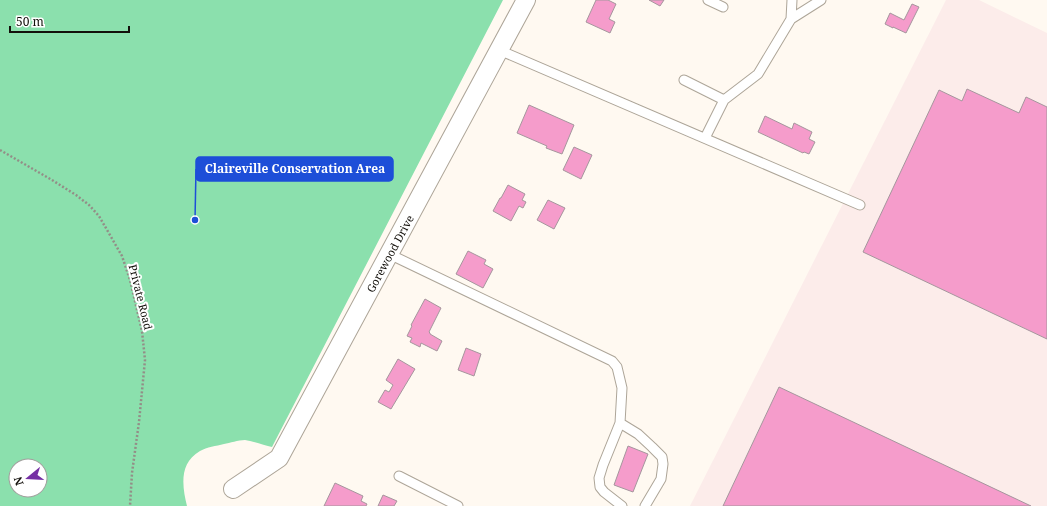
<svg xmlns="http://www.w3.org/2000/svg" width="1047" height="506" font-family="'Noto Serif',serif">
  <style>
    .industrial { fill: #fcecea }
    .green { fill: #8be0ad; fill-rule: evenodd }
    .building { fill: #f59ccb; stroke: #a5969d }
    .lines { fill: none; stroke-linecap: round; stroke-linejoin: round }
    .service-casing { stroke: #ada598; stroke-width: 11 }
    .minor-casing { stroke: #ada598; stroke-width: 20 }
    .path { stroke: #938e87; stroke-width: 2.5; stroke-dasharray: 2 2; stroke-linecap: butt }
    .service { stroke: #fff; stroke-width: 9 }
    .minor { stroke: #fff; stroke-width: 18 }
    .labels { text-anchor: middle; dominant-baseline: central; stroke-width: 4; stroke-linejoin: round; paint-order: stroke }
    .street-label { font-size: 11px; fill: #13100b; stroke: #fff }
    .leader { fill: none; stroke: #1d4ed8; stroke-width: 1.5 }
    .callout-dot { fill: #1d4ed8; stroke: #fff; stroke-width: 1.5 }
    .callout { fill: #1d4ed8; stroke: #1d4ed8; stroke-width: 1.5 }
    .callout-label { font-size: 12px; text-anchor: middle; font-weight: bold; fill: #fff }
  </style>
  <rect width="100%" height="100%" fill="#fff9f1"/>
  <path class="industrial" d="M946,0H979L1047,33V506H690Z"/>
  <path class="green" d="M0,0H503L272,447C264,445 252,441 245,440C238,440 230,443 224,444C216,446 207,447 200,451C179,463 182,486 187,506H0ZM16,466H40V490H16Z"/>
  <path class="building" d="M596,0H608L616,4L609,19L615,22L610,33L586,22Z
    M649,0H664L660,6Z
    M912,4L919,7L906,33L893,27V28L885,24L890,13L904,20Z
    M967,89L1019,113L1026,97L1047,107V339L863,252L939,90L962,101Z
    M529,105L574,125L562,154L546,148L547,146L517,133Z
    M765,116L792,129L794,123L812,132L809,139L815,142L809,154L804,152L803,153L758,132Z
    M574,147L592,155L581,179L563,170Z
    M508,185L525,194L522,200L526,202L523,208L519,206L511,221L493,211L500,198H501Z
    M548,200L565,208L554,229L537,220Z
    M468,251L486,260L484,264L493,269L483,288L456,274Z
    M425,299L441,308L429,332L430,333V334L442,341L437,351L421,343L420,347L410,342L412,338L407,336L412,326L411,325Z
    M466,348L481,354L474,376L458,370Z
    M398,359L415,369L391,409L378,402L385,390L389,392L393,385L386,380Z
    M779,387L1031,506H723Z
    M628,446L648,454L633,492L614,485Z
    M335,483L363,496L361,501L367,504L366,506H324Z
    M383,495L397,501L394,506H378Z"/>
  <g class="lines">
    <g class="service-casing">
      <path id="service" d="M708,0L723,7
        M791,19L792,0
        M499,50L860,205
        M684,80L724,100
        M705,138L724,100L758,74L791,19L821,0
        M389,254L612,361L617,367L622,388L620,423L603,465L599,478L600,487L604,492L622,506
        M620,423L638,434L652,447L662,457L663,464L661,479L645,506
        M399,476L458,506"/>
    </g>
    <g class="minor-casing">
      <g id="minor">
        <path id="s1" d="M233,489L279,458L526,0"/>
      </g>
    </g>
    <path class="path" d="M0,150L52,180L76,195L89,205L99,216L122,256L130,280L142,331L145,360L139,422L132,473L130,506"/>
    <use href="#service" class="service"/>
    <use href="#minor" class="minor"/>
  </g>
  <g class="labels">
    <g class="street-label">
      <text stroke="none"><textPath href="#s1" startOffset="288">Gorewood Drive</textPath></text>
      <text transform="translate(141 297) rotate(76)">Private Road</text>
    </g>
  </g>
  <path class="leader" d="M195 220L196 169"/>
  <circle class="callout-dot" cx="195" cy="220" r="4"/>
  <rect class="callout" x="196" y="157" width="197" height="24" rx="4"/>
  <g class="callout-label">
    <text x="295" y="173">Claireville Conservation Area</text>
  </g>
  <g transform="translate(28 478) rotate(252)"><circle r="19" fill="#ffffff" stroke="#a19f9d"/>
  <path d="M0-3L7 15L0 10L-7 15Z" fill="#7530a4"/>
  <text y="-6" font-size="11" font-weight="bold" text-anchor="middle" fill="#13100b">N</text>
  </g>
  <path d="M10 26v6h119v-6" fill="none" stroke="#13100b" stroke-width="2"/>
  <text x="16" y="26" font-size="12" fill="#13100b" stroke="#ffffff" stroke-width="3" paint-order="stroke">50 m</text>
</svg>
